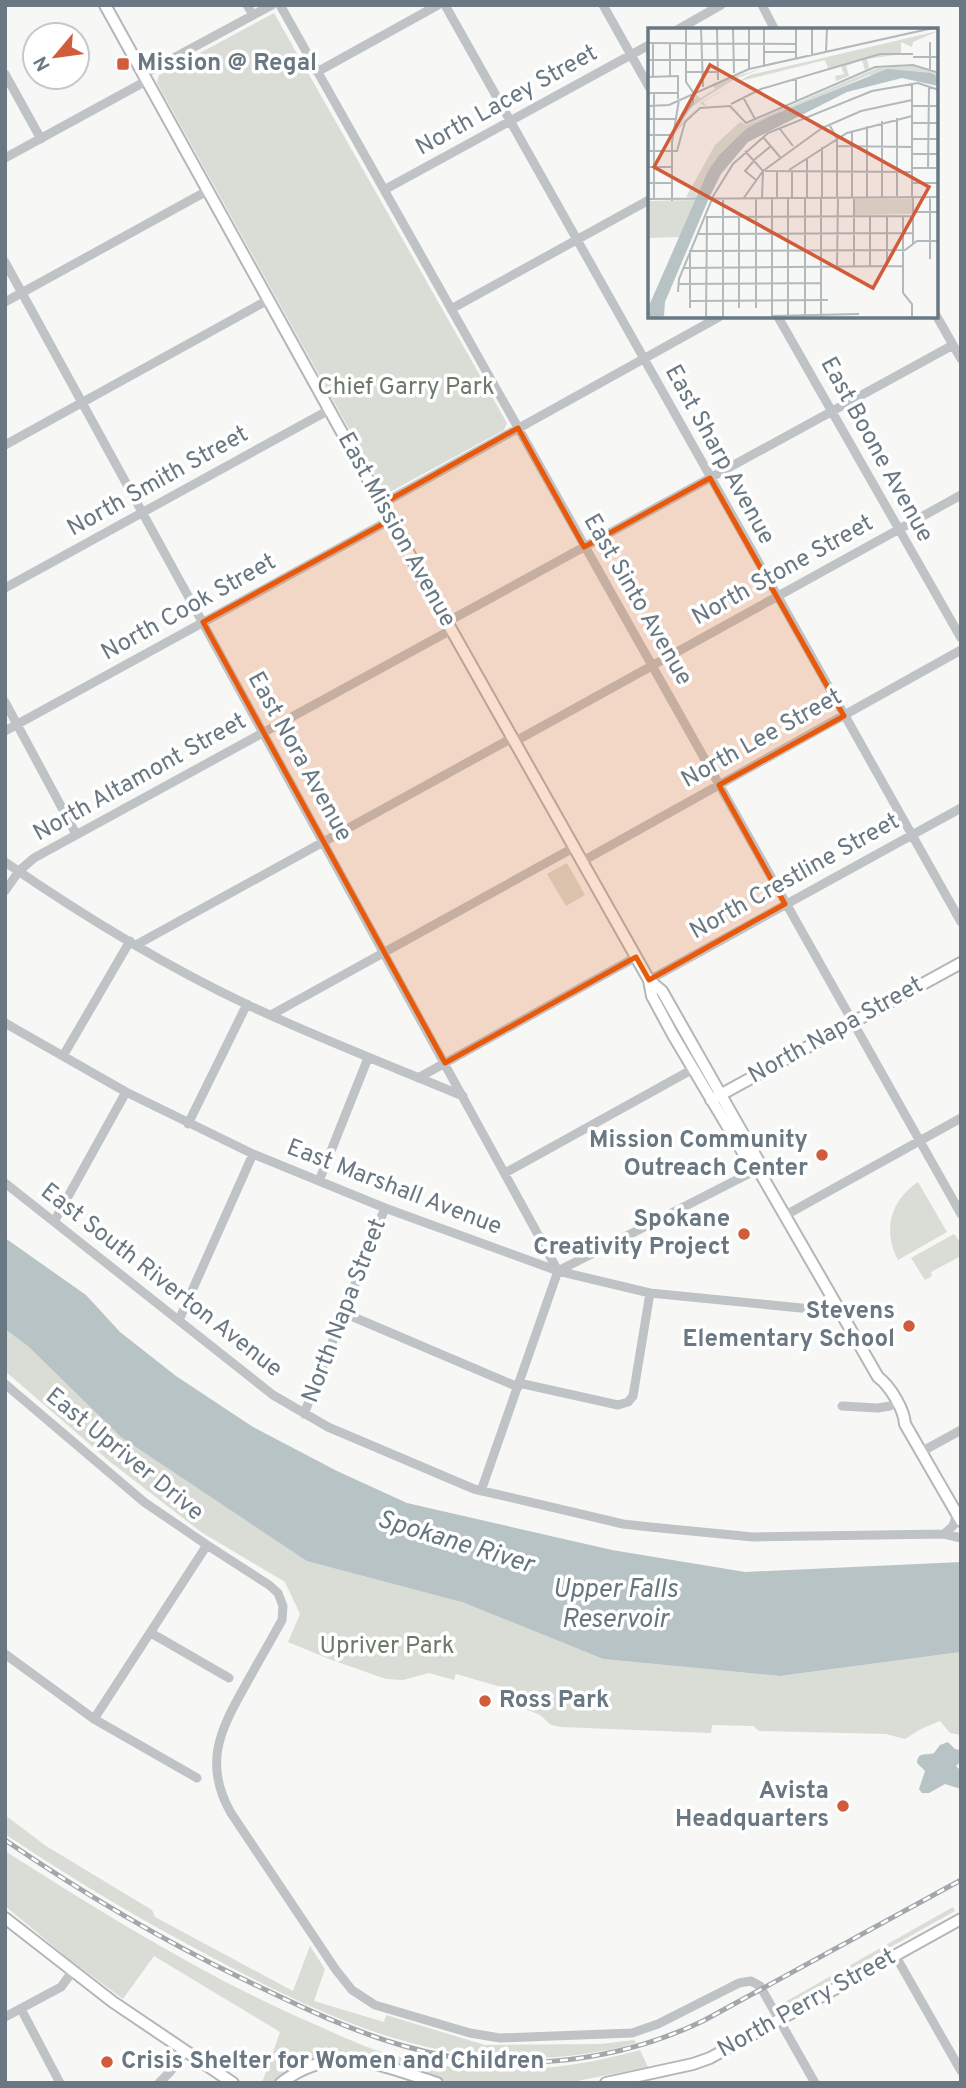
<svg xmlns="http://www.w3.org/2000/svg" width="966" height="2088" font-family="Overpass,sans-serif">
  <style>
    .green { fill: #d9ddd6 }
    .water { fill: #b8c3c6 }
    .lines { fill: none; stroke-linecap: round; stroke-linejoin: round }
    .major-casing { stroke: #b2b7ba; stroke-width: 14 }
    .minor { stroke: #bfc3c6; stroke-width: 9 }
    .major { stroke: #fff; stroke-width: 10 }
    .rail-casing { stroke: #a1a7ab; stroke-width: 5 }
    .rail { stroke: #fff; stroke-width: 2.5; stroke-dasharray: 8; stroke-linecap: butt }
    .marked { fill: #e8590c; fill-opacity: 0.2; stroke: #e8590c; stroke-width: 5; stroke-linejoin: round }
    .poi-dot { fill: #d05c3c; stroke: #fff; stroke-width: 2.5 }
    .labels { text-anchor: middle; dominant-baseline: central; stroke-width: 7; stroke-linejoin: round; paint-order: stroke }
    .poi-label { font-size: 24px; font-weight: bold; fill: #697882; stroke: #fff; text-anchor: end }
    .street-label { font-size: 24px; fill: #697882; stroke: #fff }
    .park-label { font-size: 24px; fill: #6c7a68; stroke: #fff }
    .water-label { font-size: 26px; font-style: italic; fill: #65777e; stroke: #fff }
    .inset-road { fill: none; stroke: #b1b9bd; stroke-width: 2 }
    .view { fill: #d05c3c; fill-opacity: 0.15; stroke: #d05c3c; stroke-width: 3.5 }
    .inset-edge { fill: none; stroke: #697882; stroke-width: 3.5 }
  </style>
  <rect width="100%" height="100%" fill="#f7f7f5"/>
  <path class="green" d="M274,13L507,423L504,430L388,493L384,492L157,83L159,75Z
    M567,863L585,895L566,906L547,874Z
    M918,1182L947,1232L898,1260C882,1230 891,1200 918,1182Z
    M954,1234L961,1243V1256L931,1272L932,1276L925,1280L911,1258Z
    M5,1329L29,1347L462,1602L603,1659L780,1676L961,1652V1735L950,1733L940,1721L921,1729L905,1739L886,1734L759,1731L753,1726L712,1725L711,1733L561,1727L551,1725L540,1715L518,1706L522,1693L456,1674L454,1680L429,1673L403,1680L386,1679L329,1659L288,1642L300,1614L285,1582L201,1532L109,1461L5,1371Z
    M5,1815L46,1846L152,1910L155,1917L293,1991L310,1946L325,1969L314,2001L384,2022L386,2015L485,2045L600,2044L634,2040L636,2043C619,2049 602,2051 584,2054C446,2074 334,2022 215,1959C143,1921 73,1880 5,1834Z
    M5,1851C101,1912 197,1972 300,2018C329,2030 359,2046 389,2054C470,2078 559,2073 640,2050L648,2067L567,2083H449L356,2057L276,2083H262L280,2032L154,1956L123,1999L69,1959L5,1906Z
    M953,1907L955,1911L787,2005L785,2002Z"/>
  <path class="water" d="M5,1238L86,1295L120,1332L176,1376L253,1427L337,1471L407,1503L612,1550L745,1572L961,1562V1652L780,1676L603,1659L462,1602L307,1561L121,1437L29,1347L5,1329Z
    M948,1742L955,1749L961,1750V1761L956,1766L961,1771V1789L945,1784L929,1793H922L919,1789L925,1771L917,1763C918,1751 925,1756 934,1753L940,1745Z"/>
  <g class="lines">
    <g class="major-casing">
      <path id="major" d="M105,5L447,622L649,980L652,996L673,1035L751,1166L758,1169L878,1377C890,1386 904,1409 905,1424L961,1521
        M649,980L662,991L759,1162L758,1169
        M711,1100L961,963
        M5,1918L113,2002L233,2083
        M281,2083C336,2042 379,2065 437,2083
        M606,2083L693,2064L710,2058L961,1919"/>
    </g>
    <path class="minor" d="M247,5L253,15
      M280,5L961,1214
      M445,5L961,922
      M603,5L649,87
      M762,5L775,30
      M677,30L721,5
      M317,72L438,5
      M5,74L41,139
      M142,75L272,5
      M5,158L146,81
      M384,190L649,45
      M5,262L558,1271
      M5,302L207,191
      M451,309L649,200
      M936,315L961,359
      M778,317L961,638
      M5,445L268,300
      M382,504L719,317
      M5,588L329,410
      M447,622L953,345
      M5,702L76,834
      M5,731L390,520
      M514,742L961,495
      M5,862C82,915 163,965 248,1005C318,1038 391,1066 463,1096
      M581,862L961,650
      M5,891L19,871L34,858L451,630
      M136,945L512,738
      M649,980L961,808
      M271,1015L573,848
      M5,1023L126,1092L253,1154L385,1208L558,1271L650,1293L811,1309H838
      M63,1056L130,941
      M418,1078L636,957
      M188,1124L247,1004
      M505,1173L693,1069
      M319,1181L368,1058
      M5,1183L273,1395L328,1427L474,1489L623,1524L650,1527L753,1537L944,1534L961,1538
      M784,1216L961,1118
      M55,1220L126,1092
      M344,1313L518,1387
      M179,1320L253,1154
      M519,1383L618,1405L628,1402L633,1396L650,1293
      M5,1384L144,1502L207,1545L269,1585L278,1593L283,1606L282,1620C270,1642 257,1664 245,1686C220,1730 203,1764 231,1813L336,1970L352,1990L375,2005L470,2033L500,2038L632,2033L658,2024L739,1983L751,1981L760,1986L815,2083
      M842,1406L878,1408L890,1406
      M304,1414L385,1208
      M921,1452L961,1430
      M481,1491L558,1271L758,1169
      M944,1534L953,1526L957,1514
      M151,1633L229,1678
      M5,1654L94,1719L197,1778
      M94,1719L207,1545
      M895,1955L961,2071
      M21,2009L60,2083
      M5,2017L61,1987L72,1972
      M159,2083L170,2072L185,2052"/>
    <use href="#major" class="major"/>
    <g class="rail-casing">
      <path id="rail" d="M5,1840C81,1892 160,1939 243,1979C295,2004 348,2030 404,2046C502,2075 611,2065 703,2021L961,1880"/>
    </g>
    <use href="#rail" class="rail"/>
  </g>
  <path class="marked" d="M518,428L584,547L710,478L844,716L719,785L785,904L649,980L636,957L445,1063L203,622L390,520L382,504Z"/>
  <g class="poi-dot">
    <rect x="116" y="57" width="14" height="14" rx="3.5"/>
    <circle cx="822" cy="1155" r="7"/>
    <circle cx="744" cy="1234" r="7"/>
    <circle cx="909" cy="1326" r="7"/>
    <circle cx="485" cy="1701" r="7"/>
    <circle cx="843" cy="1806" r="7"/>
    <circle cx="107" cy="2062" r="7"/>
  </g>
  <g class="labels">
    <g class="poi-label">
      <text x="137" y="64" text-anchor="start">Mission @ Regal</text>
      <text x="808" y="1141">Mission Community<tspan x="808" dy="28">Outreach Center</tspan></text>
      <text x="730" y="1220">Spokane<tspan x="730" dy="28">Creativity Project</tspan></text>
      <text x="895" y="1312">Stevens<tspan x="895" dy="28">Elementary School</tspan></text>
      <text x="499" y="1701" text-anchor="start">Ross Park</text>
      <text x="829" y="1792">Avista<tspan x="829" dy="28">Headquarters</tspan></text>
      <text x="121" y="2062" text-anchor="start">Crisis Shelter for Women and Children</text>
    </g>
    <g class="street-label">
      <text transform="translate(507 101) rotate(-29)">North Lacey Street</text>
      <text transform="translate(876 450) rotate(61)">East Boone Avenue</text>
      <text transform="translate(719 455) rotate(61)">East Sharp Avenue</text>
      <text transform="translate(158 482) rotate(-29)">North Smith Street</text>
      <text transform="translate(396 530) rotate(61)">East Mission Avenue</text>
      <text transform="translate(783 571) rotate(-29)">North Stone Street</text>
      <text transform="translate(637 600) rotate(60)">East Sinto Avenue</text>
      <text transform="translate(189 608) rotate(-29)">North Cook Street</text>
      <text transform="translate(762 739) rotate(-29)">North Lee Street</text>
      <text transform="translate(299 757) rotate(61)">East Nora Avenue</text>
      <text transform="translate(140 778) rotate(-29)">North Altamont Street</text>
      <text transform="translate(795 877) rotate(-29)">North Crestline Street</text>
      <text transform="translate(836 1031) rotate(-29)">North Napa Street</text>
      <text transform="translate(394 1188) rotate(21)">East Marshall Avenue</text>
      <text transform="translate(161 1281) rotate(38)">East South Riverton Avenue</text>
      <text transform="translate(345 1311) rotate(-69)">North Napa Street</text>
      <text transform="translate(124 1455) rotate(39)">East Upriver Drive</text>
      <text transform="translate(807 2004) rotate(-29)">North Perry Street</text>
    </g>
    <g class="park-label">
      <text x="406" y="388">Chief Garry Park</text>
      <text x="387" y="1647">Upriver Park</text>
    </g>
    <g class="water-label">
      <text transform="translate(455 1543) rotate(17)">Spokane River</text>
      <text x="615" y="1590">Upper Falls<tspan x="615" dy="30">Reservoir</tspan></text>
    </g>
  </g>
  <g transform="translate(648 28)">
    <rect width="290" height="290" fill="#f7f7f5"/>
    <path d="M290,3L265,14L264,19L253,14V26L219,31L221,40L217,42L214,32L198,38L201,48L188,53L187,48L196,46L193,38L180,40L177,32L89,54L55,74L59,78L52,76L26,107L47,65L52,70L67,61L64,56L115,40L87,51L58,69L43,80L32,97L55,73L102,47ZM265,38L290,46V49L221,47L99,100L72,126L49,170L38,169L67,117L92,94L98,97L229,40ZM207,171H264V186L207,187ZM48,172L33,209L0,210V173Z" fill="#d9ddd6"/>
    <path d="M239,41L283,45L290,49V58L254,50L199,64L100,114L73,146L61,170L17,274L16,288L0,290V280L60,143L72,126L99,100L123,88Z" fill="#b8c3c6"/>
    <path class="inset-road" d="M38,0V54L45,64M53,0L55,59M69,0L70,52M85,0L86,45M164,0V27M0,15L148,16M116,24H148M178,24L179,0M265,29H291M148,30V0M0,32H100M116,37V0M101,41V0M282,42V14M37,44H69M5,48V15M22,48V15M0,49L30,48V71M0,65H29M95,69L107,91M148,73V50M83,76L113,61L232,26H265M0,78L21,77L101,41L285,0M264,78H291M0,91H29M30,94L45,75V64M264,95H291M181,96L189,111V170M132,101L145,118M0,107H25M115,109L132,129M264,111H291M189,118L264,119M0,123H29L37,94L52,80L82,78L98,95L227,39L265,37L291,45M97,123L115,143L114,170M264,126H291M159,130V170M106,132L123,118M105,134L97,143L108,152M0,139H24M264,140H291M280,140L281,59M141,142L199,105L264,88M117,143L264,144M0,155H24M264,155H291M249,168V90M129,169V144M219,169V98M234,169V93M264,169V56M64,170L85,136L120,105L224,63L270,55L291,62M144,170V144M174,170V119M204,170V103M0,171L291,169M6,171V65M95,171L115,143L174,100L213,83L264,72M24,173V114L31,72M265,184H291M255,188V265L264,276V290M49,206L265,205M265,216V170M282,231V170M222,238V188M239,238V188M189,239L190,171M206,239V171M35,240L255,238M30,256L173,255M30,264L31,251L64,171M42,273L180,272M42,280V223L257,222L269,213H291M91,280V189M108,280V170M124,288L211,286M58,289L91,290M58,290L59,189L265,188M75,290V171M124,290V169M140,290V170M157,290V170M173,290V170"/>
    <path class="view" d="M62,37L281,159L225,260L6,139Z"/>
    <rect width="290" height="290" class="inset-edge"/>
  </g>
  <rect width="966" height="2088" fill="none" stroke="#697882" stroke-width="14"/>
  <g transform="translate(56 56) rotate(241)"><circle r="33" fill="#ffffff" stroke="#c3c9cd" stroke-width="2"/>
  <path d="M0-5L12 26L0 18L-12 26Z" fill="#d05c3c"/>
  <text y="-10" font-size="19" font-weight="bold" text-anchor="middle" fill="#697882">N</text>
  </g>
</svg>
